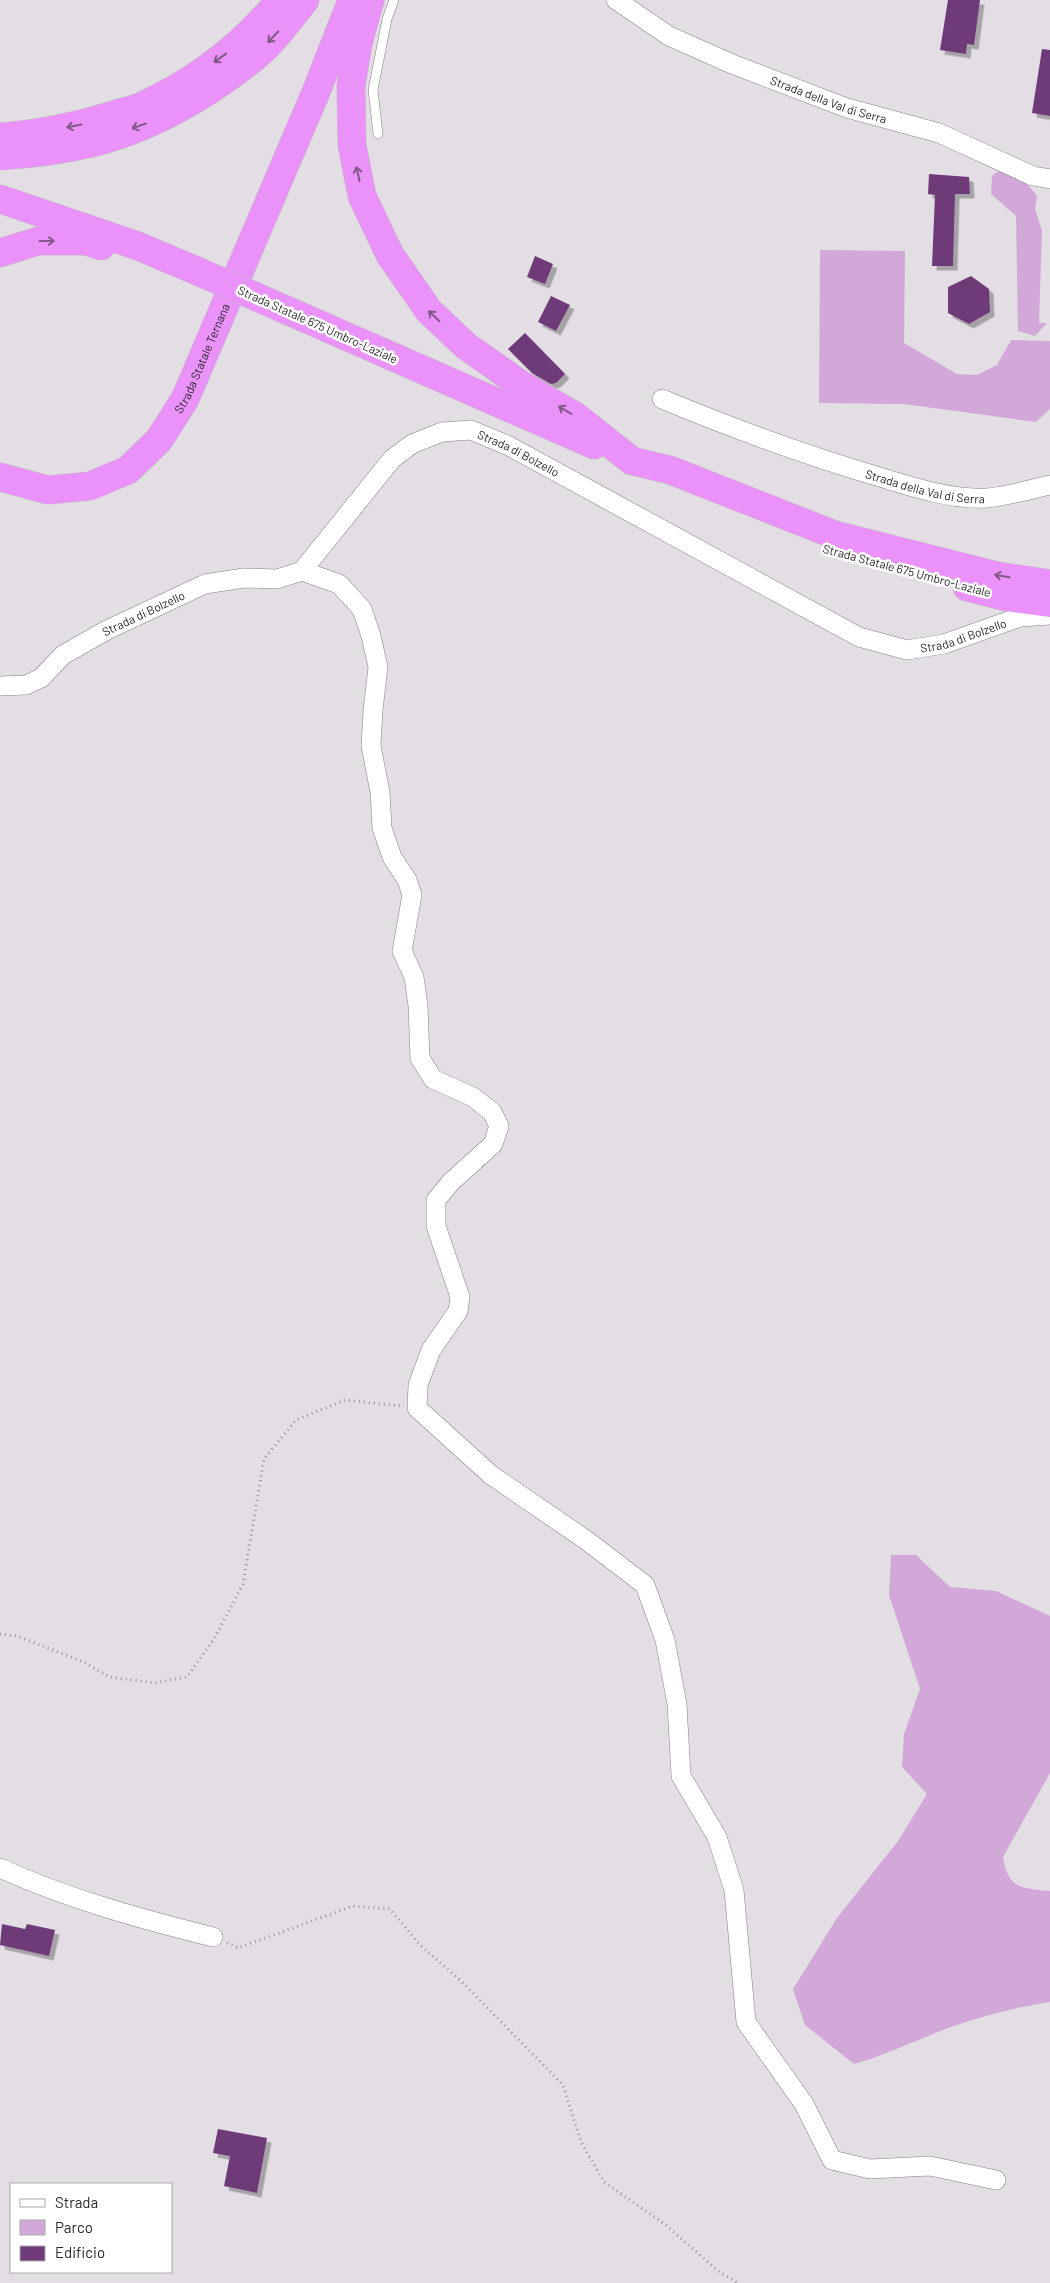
<svg xmlns="http://www.w3.org/2000/svg" width="1050" height="2283" font-family="Barlow,sans-serif">
  <style>
    .green { fill: #d2a8d9 }
    .building { fill: #6e3a78; filter: url(#shadow) }
    .lines { fill: none; stroke-linecap: round; stroke-linejoin: round }
    .lane-casing { stroke: #858186; stroke-width: 10 }
    .street-casing { stroke: #858186; stroke-width: 20 }
    .highway-casing { stroke: #bfbebf; stroke-width: 29 }
    .path { stroke: #979498; stroke-width: 3; stroke-dasharray: 1 4; stroke-linecap: butt }
    .lane { stroke: #fff; stroke-width: 9 }
    .street { stroke: #fff; stroke-width: 19 }
    .highway { stroke: #eb92fa; stroke-width: 28 }
    .highway-bridge-casing { stroke: #bfbebf; stroke-width: 29; stroke-linecap: butt }
    .highway-bridge { stroke: #eb92fa; stroke-width: 28 }
    .oneway { stroke: #815888 }
    .labels { text-anchor: middle; dominant-baseline: central; stroke-width: 5; stroke-linejoin: round; paint-order: stroke }
    .street-label { font-size: 12px; fill: #2a282a; stroke: #fff }
  </style>
  <defs>
    <filter id="shadow"><feDropShadow dx="4.5" dy="4.5" stdDeviation="0" flood-color="#0004"/></filter>
  </defs>
  <rect width="100%" height="100%" fill="#e2dee3"/>
  <path class="green" d="M1003,168L1023,179L1037,196L1035,209L1042,231L1039,323H1047L1035,336L1018,331L1016,216L991,194L992,176Z
    M820,250L905,251L904,343L957,374L977,375L997,365L1011,340L1050,341V409L1036,422L904,404L819,403Z
    M891,1555H916L950,1587L996,1591L1050,1616V1773L1003,1857C1008,1889 1021,1888 1050,1891V2002C1017,2007 986,2015 954,2026C920,2038 889,2054 854,2064L805,2025L793,1989L837,1918L898,1841L927,1794L902,1767L904,1734L920,1689L889,1595Z"/>
  <path class="building" d="M948,0H980L974,45L967,44L966,54L940,50Z
    M1042,49L1050,50V116L1032,113Z
    M929,174L969,177L970,194H955L953,266H932L935,195L928,194Z
    M535,256L553,264L545,284L527,277Z
    M971,276L989,289L990,312L969,324L948,313V287Z
    M551,296L570,305L556,331L538,322Z
    M525,333L565,374L556,383L551,384L532,373L508,349Z
    M2,1924L25,1929L27,1924L55,1930L49,1956L0,1945Z
    M218,2129L267,2138L257,2193L224,2186L230,2156L213,2153Z"/>
  <g class="lines">
    <g class="lane-casing">
      <path id="lane" d="M378,134L373,90L387,19L394,0"/>
    </g>
    <g class="street-casing">
      <g id="street">
        <path id="s1" d="M616,0L669,36L732,64L847,108L939,133L1033,176L1050,179"/>
        <path id="s2" d="M662,399C734,429 808,456 883,478C915,488 953,500 987,498C1008,496 1029,490 1050,485"/>
        <path d="M302,571L339,584L362,609L371,636L378,667L373,710L371,746L380,792L382,828L392,857L407,880L412,895L402,951L414,977L418,1006L420,1058L433,1079L473,1097L492,1112L499,1126L493,1144L451,1182L436,1200V1226L460,1297L458,1311L431,1350L418,1385L417,1408L491,1475L586,1540L645,1585L665,1640L677,1704L681,1776L717,1837L734,1890L746,2022L804,2104L832,2160L870,2169L930,2166L996,2180"/>
        <path id="s3" d="M0,686L26,685L41,678L63,655L107,630L205,584L244,578L277,579L302,571L392,459L412,444L442,432L471,430L509,446L859,637L907,650L944,644L1020,617L1050,615"/>
        <path d="M0,1868C68,1899 141,1919 213,1937"/>
      </g>
    </g>
    <g class="highway-casing">
      <g id="highway">
        <path d="M370,0L358,44L351,86L352,145L362,196L390,255L429,311L466,346L520,384L575,416L632,461L670,470L835,535L998,576L1050,584"/>
        <path d="M0,137C39,134 75,127 113,115C122,112 133,110 142,106C195,82 243,45 280,0"/>
        <path d="M0,156C29,154 58,151 87,144C147,131 207,96 255,57C274,41 290,19 305,0"/>
        <path d="M0,199L138,246L204,274"/>
        <path d="M0,253L38,241H86L101,246"/>
        <path d="M268,302L594,445"/>
        <path id="s4" d="M0,477L48,490L90,486L128,470L159,440L185,399L316,92L352,0"/>
        <path d="M967,587L1006,597L1050,603"/>
      </g>
    </g>
    <path class="path" d="M0,1634L17,1636L84,1662L109,1677L155,1683L187,1677L214,1639L243,1584L264,1459L296,1420L345,1400L401,1406
      M227,1943L238,1948L353,1906L390,1909L420,1945L461,1981L563,2085L581,2142L604,2182L666,2225L718,2271L738,2283"/>
    <use href="#lane" class="lane"/>
    <use href="#street" class="street"/>
    <use href="#highway" class="highway"/>
    <g class="highway-bridge-casing">
      <path id="highway-bridge" d="M204,274L268,302"/>
    </g>
    <use href="#highway-bridge" class="highway-bridge"/>
  </g>
  <defs><path id="oneway-shaft" d="M-6 0H5M1.5-3L5.5 0L1.5 3" fill="none" stroke-width="1.6" stroke-linecap="round" stroke-linejoin="round" transform="scale(1.25)"/></defs>
  <g class="oneway">
    <use href="#oneway-shaft" transform="translate(273 37) rotate(133)"/>
    <use href="#oneway-shaft" transform="translate(220 58) rotate(144)"/>
    <use href="#oneway-shaft" transform="translate(74 126) rotate(168)"/>
    <use href="#oneway-shaft" transform="translate(139 126) rotate(160)"/>
    <use href="#oneway-shaft" transform="translate(358 174) rotate(-102)"/>
    <use href="#oneway-shaft" transform="translate(47 241)"/>
    <use href="#oneway-shaft" transform="translate(434 316) rotate(-136)"/>
    <use href="#oneway-shaft" transform="translate(565 410) rotate(-149)"/>
    <use href="#oneway-shaft" transform="translate(1002 576) rotate(-170)"/>
  </g>
  <g class="labels">
    <g class="street-label">
      <text stroke="none"><textPath href="#s1" startOffset="236">Strada della Val di Serra</textPath></text>
      <text transform="translate(318 324) rotate(24)">Strada Statale 675 Umbro-Laziale</text>
      <text stroke="none"><textPath href="#s4" startOffset="269">Strada Statale Ternana</textPath></text>
      <text stroke="none"><textPath href="#s3" startOffset="615">Strada di Bolzello</textPath></text>
      <text stroke="none"><textPath href="#s2" startOffset="278">Strada della Val di Serra</textPath></text>
      <text transform="translate(907 570) rotate(15)">Strada Statale 675 Umbro-Laziale</text>
      <text stroke="none"><textPath href="#s3" startOffset="165">Strada di Bolzello</textPath></text>
      <text stroke="none"><textPath href="#s3" startOffset="1110">Strada di Bolzello</textPath></text>
    </g>
  </g>
  <rect x="10" y="2183" width="162" height="90" fill="#ffffff" stroke="#aaa9aa"/>
  <rect x="20" y="2199" width="25" height="8" fill="#ffffff" stroke="#aaa9aa"/>
  <text x="55" y="2208" font-size="15" fill="#2a282a">Strada</text>
  <rect x="20" y="2220" width="25" height="15" fill="#d2a8d9" stroke="#aaa9aa"/>
  <text x="55" y="2233" font-size="15" fill="#2a282a">Parco</text>
  <rect x="20" y="2246" width="25" height="15" fill="#6e3a78" stroke="#aaa9aa"/>
  <text x="55" y="2258" font-size="15" fill="#2a282a">Edificio</text>
</svg>
